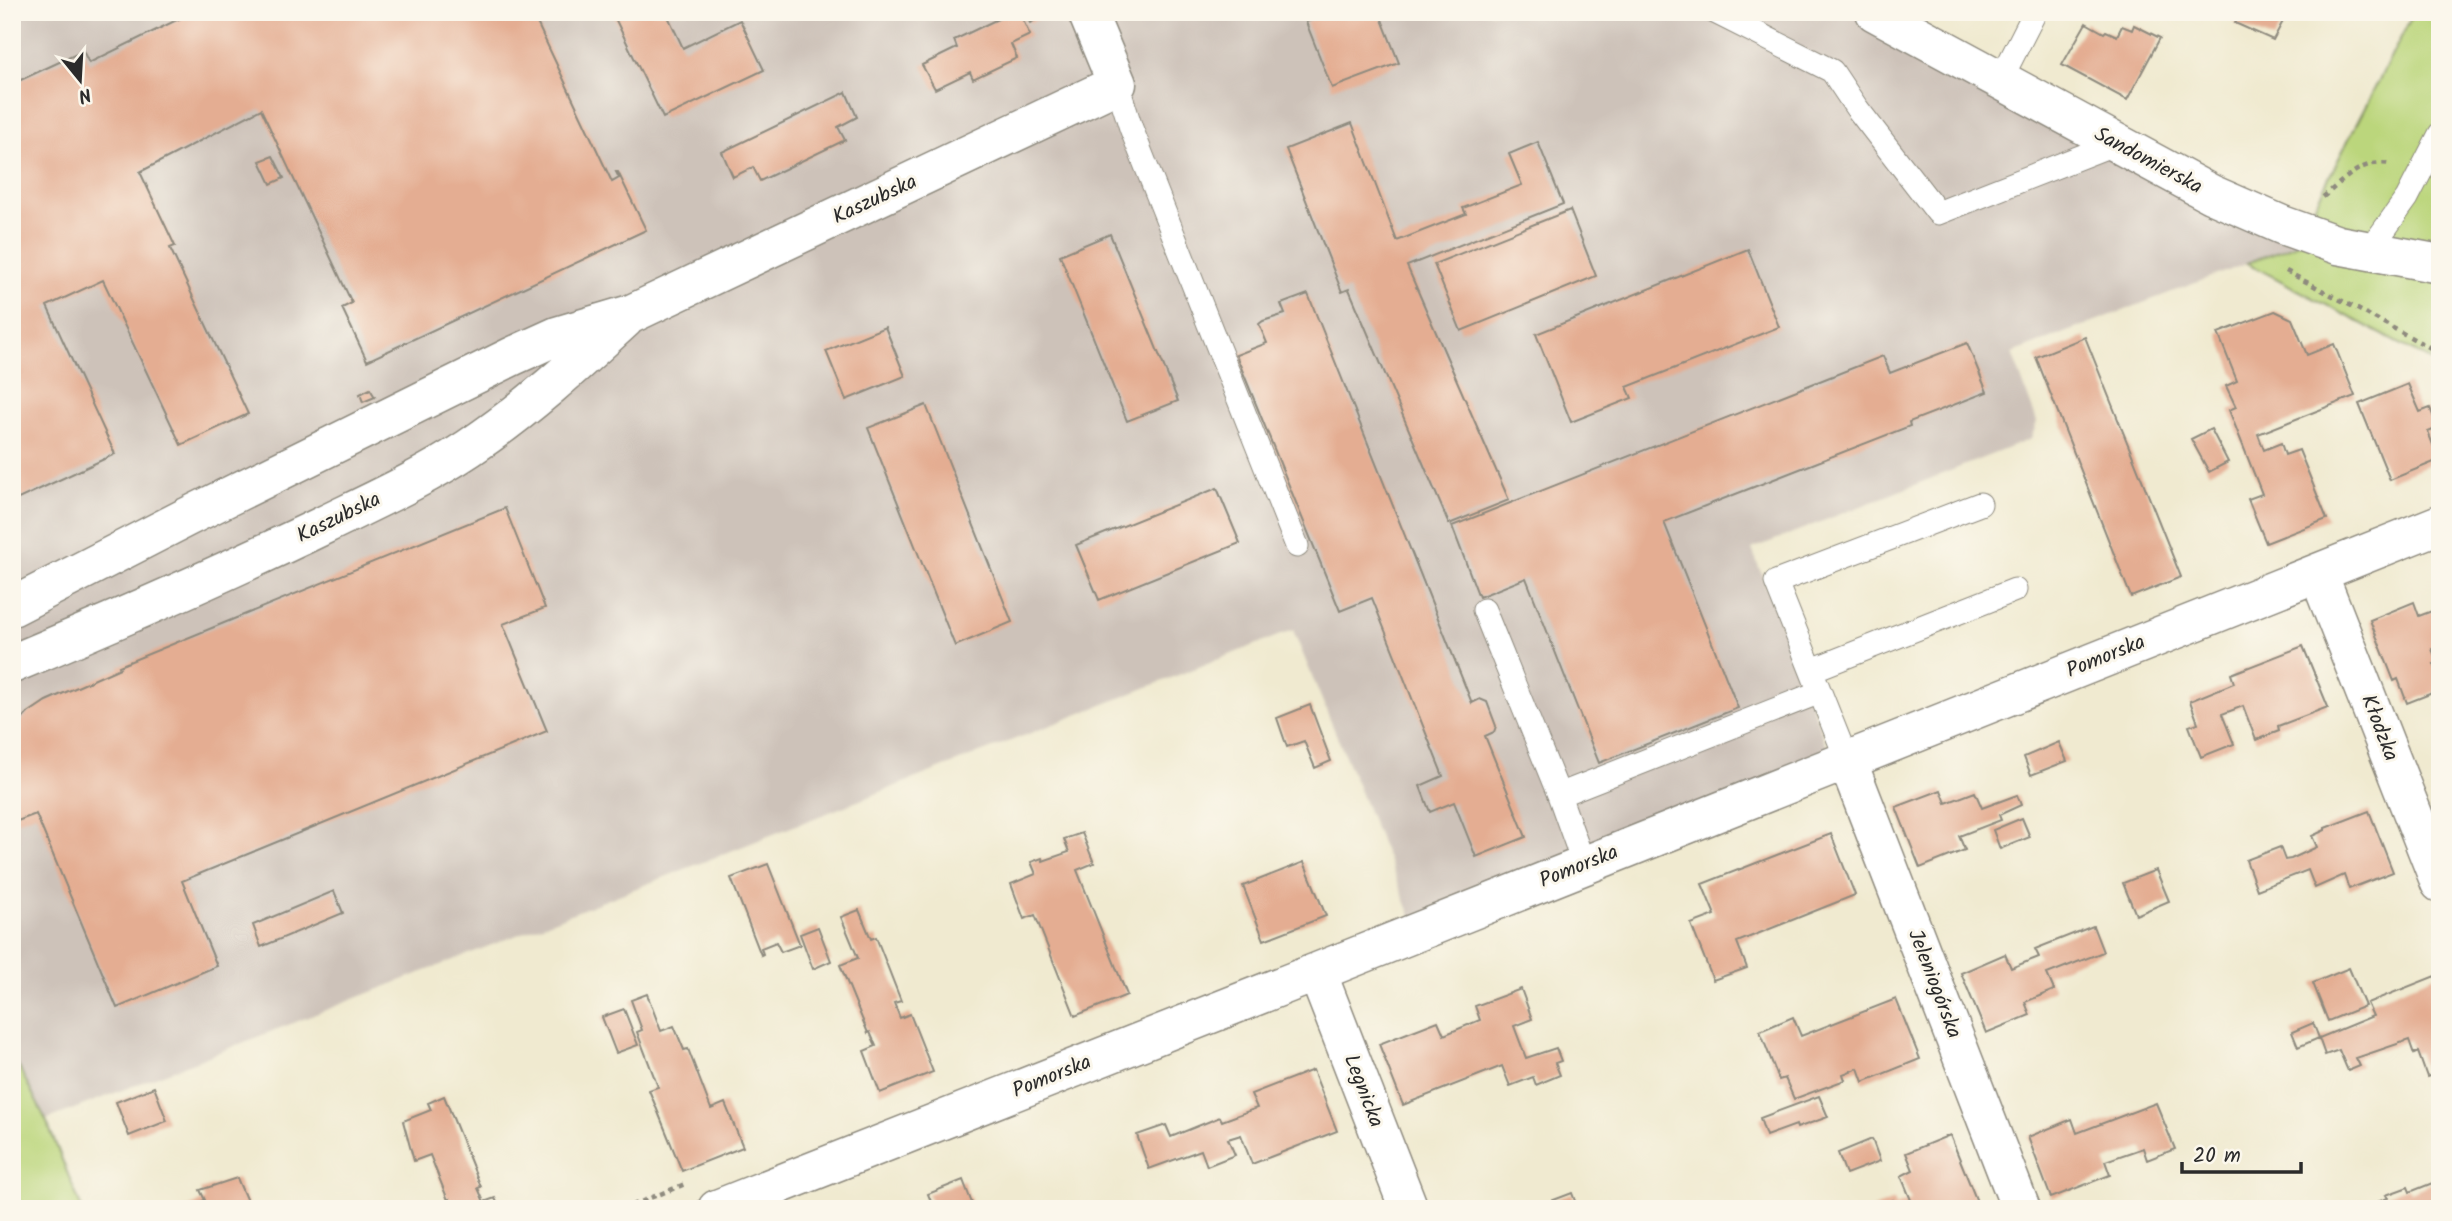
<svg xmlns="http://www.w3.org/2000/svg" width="2452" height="1221" font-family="Kalam,sans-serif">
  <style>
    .industrial { fill: #cdc2b9 }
    .green { fill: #bbd67c; stroke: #738054; stroke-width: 2 }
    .building { fill: #e4ad92 }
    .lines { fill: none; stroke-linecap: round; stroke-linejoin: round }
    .service-casing { stroke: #8e8a7e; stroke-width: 25 }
    .minor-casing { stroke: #8e8a7e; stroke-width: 41 }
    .path { stroke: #8e8a7e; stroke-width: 4.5; stroke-dasharray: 5 5; stroke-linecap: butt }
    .service { stroke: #fff; stroke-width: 23 }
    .minor { stroke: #fff; stroke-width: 38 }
    .labels { text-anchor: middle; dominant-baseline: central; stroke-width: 6; stroke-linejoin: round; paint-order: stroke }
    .street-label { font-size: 21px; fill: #2b2b2b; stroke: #fbf7ec }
  </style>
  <rect width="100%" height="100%" fill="#fbf7ec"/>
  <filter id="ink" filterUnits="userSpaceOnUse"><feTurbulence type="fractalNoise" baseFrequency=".0143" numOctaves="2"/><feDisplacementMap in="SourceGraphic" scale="14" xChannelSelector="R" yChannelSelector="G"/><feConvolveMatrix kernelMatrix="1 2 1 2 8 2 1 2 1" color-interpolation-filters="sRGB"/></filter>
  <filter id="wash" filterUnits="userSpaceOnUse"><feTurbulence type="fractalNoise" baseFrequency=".00686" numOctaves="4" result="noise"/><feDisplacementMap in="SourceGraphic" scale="28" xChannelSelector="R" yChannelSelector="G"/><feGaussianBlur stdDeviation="1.57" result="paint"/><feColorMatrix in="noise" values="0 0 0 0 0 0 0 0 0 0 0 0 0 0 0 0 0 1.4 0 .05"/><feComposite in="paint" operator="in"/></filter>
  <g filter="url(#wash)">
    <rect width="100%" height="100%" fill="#f0ead0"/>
    <path class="industrial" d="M12,12H1875L2316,237L2012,353L2037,422L2031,439L1752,549L1834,765L1418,932L1293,630L46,1120L12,1054Z"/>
    <path class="green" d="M2414,12H2440V365L2247,263L2314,237L2301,232Z
      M12,1054L46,1120L82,1209H12Z"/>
    <g id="blocks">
      <path class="building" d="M193,12H532L612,182L619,178L616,172H618L646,230L367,361L342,308L352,303L261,109L140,172L175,246L170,248L248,414L181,445L103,280L47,306L115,454L12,502V84L83,51L89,63Z
        M612,12H666L683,48L740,20L764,70L663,118Z
        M1002,12H1019L1030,35L1011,44L1017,58L973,79L970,72L935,89L922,65L957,48L954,40L1004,16Z
        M1025,12H1052L1030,23Z
        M1332,12H1379L1399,63L1332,88L1306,22Z
        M2230,12H2288L2273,40L2235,23L2239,17Z
        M2086,23L2104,33L2106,31L2117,36L2122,26L2132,30L2134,25L2160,38L2127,100L2062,65Z
        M846,92L857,117L838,127L845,140L760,181L753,167L733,177L722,152Z
        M1352,123L1397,241L1466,214L1463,208L1522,185L1509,154L1538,142L1563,204L1407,266L1509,500L1449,524L1349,289L1342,292L1286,149Z
        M273,156L284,178L271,184L260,161Z
        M1570,210L1596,276L1461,331L1434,264Z
        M1110,234L1178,401L1127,421L1060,255Z
        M1748,249L1779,327L1627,387L1632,398L1571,422L1536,334Z
        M1308,294L1472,703L1480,699L1487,702L1496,726L1494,732L1485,736L1526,837L1476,857L1454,802L1430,812L1420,786L1443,776L1372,598L1340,611L1236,355L1267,343L1259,324L1263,321L1285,314L1281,304Z
        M2275,311L2292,319L2307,355L2334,344L2355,396L2258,434L2264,450L2281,443L2285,455L2299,450L2327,519L2266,543L2248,499L2262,494L2229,410L2236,407L2226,386L2237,381L2218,333Z
        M885,327L905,376L846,400L826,351Z
        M2085,337L2181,577L2131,597L2036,357Z
        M1967,343L1987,392L1909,422L1910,426L1664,522L1738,708L1599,763L1526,578L1479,597L1452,526L1883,356L1890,373Z
        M2408,384L2420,412L2430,408L2438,428L2428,432L2439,460L2390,480L2359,404Z
        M370,389L375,397L363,402L360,394Z
        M926,405L1012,622L955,646L868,428Z
        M2211,429L2228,462L2209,472L2191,439Z
        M1217,488L1240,543L1099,600L1076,545Z
        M505,508L545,608L503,624L547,731L182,881L217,966L117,1008L36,814L12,823V733L15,727L28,713L46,701L120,668L119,666Z
        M2414,602L2419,616L2440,608V646L2432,649L2438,663L2434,664L2440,678V690L2407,703L2398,679L2394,681L2370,620Z
        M2303,646L2328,707L2278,726L2279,731L2256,740L2243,706L2222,714L2234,744L2201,757L2189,726L2198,723L2190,701L2234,683L2231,674Z
        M1310,705L1331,761L1315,768L1304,741L1287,747L1277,718Z
        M2059,742L2067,761L2031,775L2024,757Z
        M1941,790L1946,803L1975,792L1982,808L2017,795L2021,805L1999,815L2001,820L1959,836L1965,850L1920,868L1896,807Z
        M2369,811L2393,872L2349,889L2344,875L2315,888L2308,870L2257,890L2246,860L2280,847L2285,860L2291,859L2317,847L2312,836L2325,830V828Z
        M2022,818L2030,837L2000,849L1993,830Z
        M1082,833L1094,863L1077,870L1127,995L1075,1016L1035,915L1024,919L1011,884L1036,874L1031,862L1042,858L1043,861L1069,852L1064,839Z
        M1831,834L1855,895L1737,942L1747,968L1713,980L1691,924L1715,915L1702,884Z
        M1304,862L1326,916L1264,940L1243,886Z
        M768,864L800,945L781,952L776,942L761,948L763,954L761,955L731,878Z
        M2156,870L2169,901L2136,915L2123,883Z
        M334,891L343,913L261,947L253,925Z
        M859,910L871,939L876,937L901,1001L894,1003L900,1018L910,1014L933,1072L880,1093L864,1051L876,1046L870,1032L868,1033L840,965L858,958L841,917Z
        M2093,926L2103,952L2047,974L2054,990L2025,1002L2030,1015L1986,1033L1961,973L2005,954L2011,968L2039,957L2035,949Z
        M818,927L831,961L813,969L800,934Z
        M2349,968L2365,1006L2328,1021L2313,983Z
        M2435,976L2440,989V1072L2427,1077L2418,1052L2414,1054L2409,1040L2356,1058L2360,1066L2348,1071L2339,1050L2325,1055L2319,1038L2373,1016L2367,1003Z
        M1521,989L1532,1019L1514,1026L1526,1058L1556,1048L1561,1061L1555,1063L1560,1075L1536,1085L1533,1077L1510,1086L1502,1066L1403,1105L1379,1044L1438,1021L1444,1035L1480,1020L1475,1006Z
        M647,994L661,1031L674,1026L684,1050L688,1049L711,1109L725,1103L743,1147L682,1171L649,1090L658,1087L637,1032L642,1030L631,1000Z
        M1896,999L1920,1059L1863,1082L1858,1068L1843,1074L1845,1080L1794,1099L1785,1078L1779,1080L1760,1031L1793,1017L1801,1036Z
        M624,1009L638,1045L616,1053L602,1017Z
        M2313,1023L2319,1038L2298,1047L2292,1032Z
        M1313,1070L1337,1131L1252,1164L1241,1135L1228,1139L1235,1155L1207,1166L1201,1150L1149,1169L1137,1135L1166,1125L1171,1137L1220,1117L1222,1121L1257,1108L1251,1094Z
        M154,1087L167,1121L129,1136L116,1102Z
        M444,1096L481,1187L478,1188L484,1202L495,1198L500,1209H454L450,1199L448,1200L430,1155L414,1161L403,1121L431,1110L428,1103Z
        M1819,1096L1828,1117L1797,1128L1796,1125L1766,1136L1760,1118Z
        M2156,1103L2175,1149L2147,1160L2143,1148L2105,1161L2110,1175L2051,1198L2028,1137L2072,1119L2077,1133Z
        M1950,1135L1980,1209H1872L1893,1200L1895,1206L1911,1200L1901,1176L1913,1170L1906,1153Z
        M1872,1139L1880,1161L1846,1174L1838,1153Z
        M237,1178L249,1206L241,1209H184L205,1200L200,1190Z
        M963,1180L973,1206L968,1209H934L928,1194Z
        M2440,1180V1209H2374L2372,1204L2388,1198L2386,1195L2408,1187L2410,1192Z
        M1572,1193L1578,1209H1530Z"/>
    </g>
  </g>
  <g filter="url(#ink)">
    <use href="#blocks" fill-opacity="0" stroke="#8e8a7e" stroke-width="2"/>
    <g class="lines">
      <g class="service-casing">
        <path id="service" d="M1715,12L1832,71L1856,107L1938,213L2116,143
          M2000,81L2035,12
          M1117,84L1131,128L1297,546
          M2369,251L2407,198L2440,134
          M1484,610L1559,795L1820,692
          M1812,670L2015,590
          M1847,760L1776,582L1980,504
          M1559,795L1584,865"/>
      </g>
      <g class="minor-casing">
        <path id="minor" d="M1875,12L2211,194L2282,225L2338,245L2440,264
          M2318,573L2440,883
          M12,607L187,517L513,356L557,336L631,314L1117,84L1087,12
          M12,664C117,620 221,575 324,525C373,501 424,478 469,448C526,410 575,365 625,319
          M1847,760L2021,1209
          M1317,972L1409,1209
          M717,1209L1317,972L2440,524"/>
      </g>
      <path class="path" d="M2323,197C2344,180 2361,159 2390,164
        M2286,271L2440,353
        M623,1209L685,1184"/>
      <use href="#service" class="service"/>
      <use href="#minor" class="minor"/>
    </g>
  </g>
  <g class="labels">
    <g class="street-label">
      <text transform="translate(2148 161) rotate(28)">Sandomierska</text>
      <text transform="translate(875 200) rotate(-25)">Kaszubska</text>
      <text transform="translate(339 518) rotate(-26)">Kaszubska</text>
      <text transform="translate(2106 657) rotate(-22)">Pomorska</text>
      <text transform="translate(2379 728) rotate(69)">Kłodzka</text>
      <text transform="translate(1579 867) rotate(-22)">Pomorska</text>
      <text transform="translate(1934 984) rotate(69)">Jeleniogórska</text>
      <text transform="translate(1052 1077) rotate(-22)">Pomorska</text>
      <text transform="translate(1363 1091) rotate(69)">Legnicka</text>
    </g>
  </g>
  <rect width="2452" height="1221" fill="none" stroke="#fbf7ec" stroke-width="42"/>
  <g transform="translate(80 80) rotate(162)" stroke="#fbf7ec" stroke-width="5" paint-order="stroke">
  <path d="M0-5L12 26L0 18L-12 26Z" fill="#2b2b2b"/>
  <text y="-10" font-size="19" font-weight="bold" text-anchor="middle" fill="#2b2b2b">N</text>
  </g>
  <path d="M2182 1162v10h119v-10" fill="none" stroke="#2b2b2b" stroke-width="3.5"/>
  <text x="2193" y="1162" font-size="21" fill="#2b2b2b" stroke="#fbf7ec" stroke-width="5" paint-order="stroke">20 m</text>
</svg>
